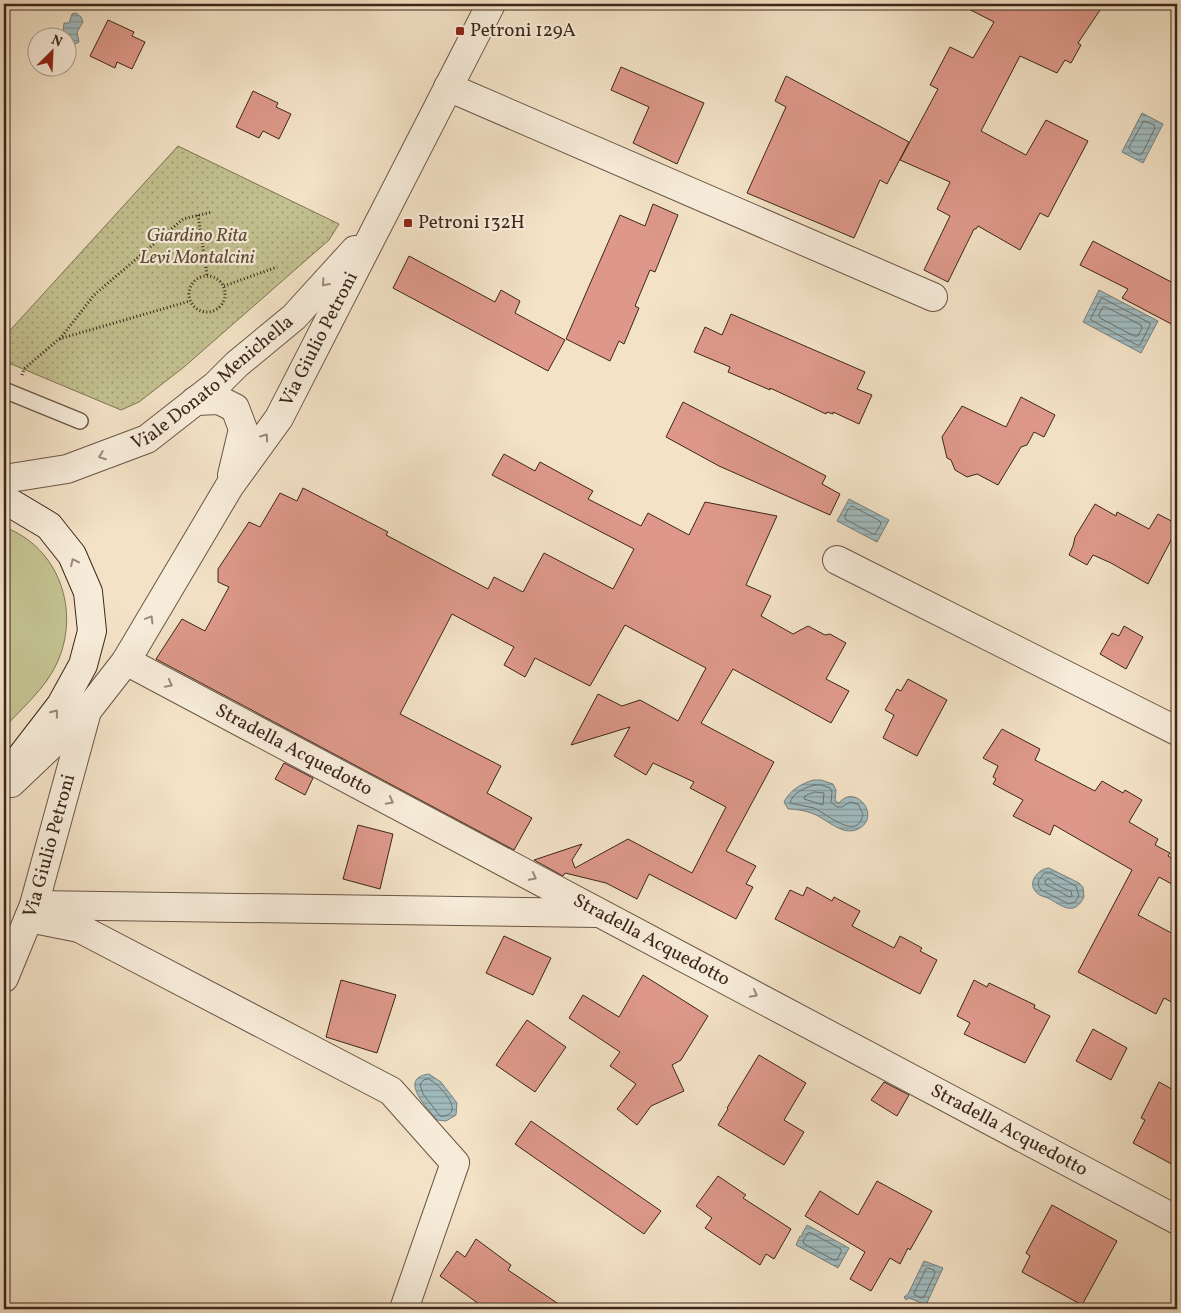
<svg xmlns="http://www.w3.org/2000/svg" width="1181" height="1313" font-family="Vollkorn,serif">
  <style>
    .grass { fill: #c3c190; stroke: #807455 }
    .park { fill: url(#park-dots); stroke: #807455 }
    .water { fill: url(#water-rules); stroke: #787f7d }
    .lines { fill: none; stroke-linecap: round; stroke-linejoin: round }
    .shore { stroke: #6e706c; stroke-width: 1 }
    .building { fill: #dd9889; stroke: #3c261a }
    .service-casing { stroke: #6a5545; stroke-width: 18 }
    .minor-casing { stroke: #6a5545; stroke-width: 30 }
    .tertiary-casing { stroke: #6a5545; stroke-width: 30 }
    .secondary-casing { stroke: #3c261a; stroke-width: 30 }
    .path { stroke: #3c261a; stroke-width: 3; stroke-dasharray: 1 2.5; stroke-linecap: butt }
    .service { stroke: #f7ecda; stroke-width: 15 }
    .minor { stroke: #f7ecda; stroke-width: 28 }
    .tertiary { stroke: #f7ecda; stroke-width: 28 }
    .secondary { stroke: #f7ecda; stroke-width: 28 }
    .oneway { stroke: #9a897a }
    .poi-dot { fill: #8f2418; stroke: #f7ecda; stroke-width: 2 }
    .labels { text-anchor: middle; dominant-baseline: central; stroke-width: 4.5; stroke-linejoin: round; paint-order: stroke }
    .poi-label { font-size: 19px; fill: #3c261a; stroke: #f7ecda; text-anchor: start }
    .park-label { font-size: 19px; font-style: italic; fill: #5e4d38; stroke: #f7ecda }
    .street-label { font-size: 19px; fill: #3c261a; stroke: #f7ecda }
  </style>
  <defs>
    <pattern id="park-dots" width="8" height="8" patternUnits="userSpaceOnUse" patternTransform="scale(1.25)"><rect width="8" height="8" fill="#c3c190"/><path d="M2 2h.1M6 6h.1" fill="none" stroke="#a09d75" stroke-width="1.8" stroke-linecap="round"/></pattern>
    <pattern id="water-rules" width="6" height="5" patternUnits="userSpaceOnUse" patternTransform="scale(1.25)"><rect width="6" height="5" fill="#a0bbbf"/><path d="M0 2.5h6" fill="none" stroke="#84989a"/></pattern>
  </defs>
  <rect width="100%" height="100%" fill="#f3e2c6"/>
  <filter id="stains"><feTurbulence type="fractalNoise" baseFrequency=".004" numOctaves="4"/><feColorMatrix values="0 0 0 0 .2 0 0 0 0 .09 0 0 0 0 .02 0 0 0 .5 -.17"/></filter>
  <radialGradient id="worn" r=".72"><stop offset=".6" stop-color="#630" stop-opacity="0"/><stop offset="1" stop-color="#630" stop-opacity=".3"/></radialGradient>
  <path class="grass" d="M4,527C59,547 81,611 57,663C46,688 22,708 4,728Z"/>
  <path class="park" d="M178,146L339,224L329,240L184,367L139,402L121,410L4,361V337Z"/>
  <path class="water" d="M76,13L81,17L83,22L77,32L79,42L75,44L73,51L68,55V38L58,37L63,32L64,23H69L72,14Z
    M1142,113L1163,124L1143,163L1122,152Z
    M1099,290L1158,321L1141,353L1083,322Z
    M849,499L889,520L877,542L837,521Z
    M813,780H821L833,784L836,790L835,801L839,803C855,783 881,815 860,828C844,838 828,820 814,814C807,811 796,809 788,809L784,802C790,790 801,784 813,780Z
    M1049,868L1079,883L1083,887L1084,897C1074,917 1062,906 1048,898C1045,897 1040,896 1037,893C1026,883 1038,869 1049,868Z
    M429,1074L441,1082L457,1103L456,1115L446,1121L437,1120C428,1109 397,1078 429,1074Z
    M807,1225L849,1248L838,1268L796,1245L800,1236L802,1237V1234Z
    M924,1261L943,1268L926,1305L909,1298L906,1300L904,1297L908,1294Z"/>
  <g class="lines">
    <path class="shore" d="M1144,121L1154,125L1155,128L1142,154L1139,155L1131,151L1129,148Z
      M1102,298L1150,323V325L1140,345H1137L1091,320V318Z
      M1103,307H1106L1141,325L1142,328L1138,336H1134L1100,318L1099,315Z
      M852,506L880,521L881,524L875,534H873L845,519C844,515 848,508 852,506Z
      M814,785H821L830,788L832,792L831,802L837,807H842L850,802L858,804L863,814C858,843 826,813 814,808C806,806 798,805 790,803C792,793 805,788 814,785Z
      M815,792L824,793L823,805L804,799L805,796Z
      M1045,873H1051L1076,886L1079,896L1075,902L1069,904L1041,890L1038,885L1039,880Z
      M1049,879C1056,885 1064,889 1071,891L1072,896L1069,897C1062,893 1054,888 1046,885L1045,881Z
      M429,1079C438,1084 454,1100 452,1111C449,1115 445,1117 440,1116L423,1094L420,1084L424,1080Z
      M811,1233L841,1249V1252L837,1260H834L804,1244L803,1241L808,1233Z
      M928,1268L934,1270L935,1273L924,1297L921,1298L915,1295L914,1293L926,1269Z"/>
  </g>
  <path class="building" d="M959,4H1104L1078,43L1081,45L1071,63L1065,60L1057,73L1020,56L981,131L1026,155L1046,120L1088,141L1048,217L1040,213L1020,250L978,226L976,229H974L948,282L924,270L950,216L937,209L950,182L900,160L938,89L930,85L950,47L973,58L994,22Z
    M108,20L134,32L132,36L145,42L132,69L117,62L115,68L90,56Z
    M621,67L704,103L677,164L633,143L649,107L611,90Z
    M786,76L909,142L887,184L880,180L854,238L747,193L786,107L775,101Z
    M253,91L278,103L276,107L291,114L279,139L263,131L259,138L236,127Z
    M653,204L678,215L655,272L650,270L635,306L639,308L624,344L619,341L610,361L566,339L620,215L645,226Z
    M1093,241L1177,285V327L1122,298L1128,289L1080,265Z
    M409,256L495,302L501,290L520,301L515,313L565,340L548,371L393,288Z
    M731,314L865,372L857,389L872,395L859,424L833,412V414L827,412L826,414L770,388V390L728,372L730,367L694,352L705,327L722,335Z
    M1021,397L1055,415L1044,437L1034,432L1027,445L1021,447L998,485L977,474L967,477L955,470L951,460L947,458L942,437L962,406L1006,427Z
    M683,402L826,476L822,484L840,494L830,515L719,466L666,437Z
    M504,454L535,471L540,462L593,491L588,499L641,526L648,513L689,535L705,502L777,516L746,585L771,596L761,616L793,634L808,626L825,635L830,634L846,643L826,679L849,691L831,723L733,669L701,723L774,762L726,851L756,866L746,884L753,887L736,919L649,874L637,899L606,883L565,873L563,876L534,860L582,844L572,860L575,868L628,839L692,873L726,807L690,788L694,782L653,763L646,775L614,756L630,727L571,745L598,694L622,706L640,700L678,721L706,668L625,625L590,686L535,658L525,677L504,665L514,647L452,614L400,714L501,766L487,793L532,818L514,850L156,659L182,619L205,631L229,587L218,582V569L249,522L260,527L280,493L297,501L303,488L388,532L386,535L488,589L494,577L523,592L544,553L613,589L634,549L492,475Z
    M1095,504L1116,516L1117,512L1149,529L1158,514L1177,524V529L1148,584L1111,563L1093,555L1087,565L1069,555L1073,546L1075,537Z
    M1124,626L1143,637L1126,669L1100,654L1112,633L1119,636Z
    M908,679L947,700L917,756L883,738L894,715L885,710L897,689L901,691Z
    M1002,729L1040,749L1035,760L1095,791L1102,781L1123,793L1125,790L1142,800L1129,822L1158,839L1155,845L1170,853L1168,856L1177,861V887L1159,877L1138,915L1177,936V1005L1164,998L1156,1014L1078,972L1132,870L1054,825L1050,835L1013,816L1023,800L993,784L996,779L993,777L998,766L983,758Z
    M284,763L313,778L305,795L275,779Z
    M358,825L393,834L380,889L343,879Z
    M807,887L832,901L834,897L860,911L852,926L894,948L900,936L922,948L920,951L937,960L920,994L775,919L790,890L803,896Z
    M504,936L551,958L533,995L486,973Z
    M643,975L708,1016L681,1060L672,1065L684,1091L651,1106L637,1125L617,1109L636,1084L610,1066L620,1052L569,1018L583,995L619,1017Z
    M341,980L396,995L377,1053L326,1037Z
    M974,980L987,987L989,983L1035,1005L1034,1008L1050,1016L1025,1063L964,1034L970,1023L957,1016Z
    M527,1020L566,1047L535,1092L496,1065Z
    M1093,1029L1127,1048L1111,1080L1076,1061Z
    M759,1055L806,1083L784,1120L804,1132L784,1165L718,1125L728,1109L727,1108Z
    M884,1082L909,1095L897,1116L871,1100Z
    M1159,1082L1177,1092V1167L1133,1143L1145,1120L1141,1118Z
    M531,1121L661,1211L644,1234L515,1144Z
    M718,1176L746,1195L743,1198L791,1229L774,1259L766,1254L760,1265L705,1228L712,1218L696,1206Z
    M877,1181L932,1211L910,1250L908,1248L900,1264L890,1258L871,1291L850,1279L865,1252L805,1216L820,1191L858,1215Z
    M1052,1205L1117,1241L1082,1305L1022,1272L1030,1256L1026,1253Z
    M476,1239L511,1265L508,1270L566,1309H486L440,1276L457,1251L465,1257Z"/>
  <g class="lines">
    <g class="service-casing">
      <path id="service" d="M4,390L80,421"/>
    </g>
    <g class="minor-casing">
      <g id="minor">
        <path d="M448,87L933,297"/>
        <path d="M837,560L1177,731"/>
        <path id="s1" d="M126,661L1177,1220"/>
        <path d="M34,905L598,913"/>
        <path d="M29,918L79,928L391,1091L455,1163L404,1309"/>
        <path id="s2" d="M4,978L34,905L87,711"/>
      </g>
    </g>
    <g class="tertiary-casing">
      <g id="tertiary">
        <path d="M195,401L219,400L235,408L243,429L232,475"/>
        <path id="s3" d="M4,479L67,469L147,439L216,385L237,364L294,317L355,250"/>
        <path id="s4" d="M11,783L87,711L126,661L229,487L279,418L491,4"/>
      </g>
    </g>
    <g class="secondary-casing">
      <path id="secondary" d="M4,499L49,526L72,555L88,592L92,631L83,665L61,705L4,779"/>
    </g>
    <path class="path" d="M198,215L207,275
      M189 294a18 18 0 1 1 36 0a18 18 0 1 1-36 0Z
      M224,286L277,267
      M60,339L94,295L183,219L212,212
      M22,375L24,369L59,339L190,301"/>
    <use href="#service" class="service"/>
    <use href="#minor" class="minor"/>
    <use href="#tertiary" class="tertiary"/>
    <use href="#secondary" class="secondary"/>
  </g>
  <defs><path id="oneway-chevron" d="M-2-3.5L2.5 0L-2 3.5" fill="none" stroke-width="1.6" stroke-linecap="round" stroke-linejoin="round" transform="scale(1.25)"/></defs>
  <g class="oneway">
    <use href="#oneway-chevron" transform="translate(325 283) rotate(132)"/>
    <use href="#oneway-chevron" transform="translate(265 437) rotate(-54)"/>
    <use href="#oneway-chevron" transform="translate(102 456) rotate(159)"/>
    <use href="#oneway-chevron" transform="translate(74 562) rotate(-115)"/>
    <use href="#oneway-chevron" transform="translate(150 619) rotate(-59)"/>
    <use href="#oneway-chevron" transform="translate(169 684) rotate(28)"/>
    <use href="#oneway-chevron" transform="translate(55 713) rotate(-52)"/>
    <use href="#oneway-chevron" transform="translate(390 801) rotate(28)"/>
    <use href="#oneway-chevron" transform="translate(533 877) rotate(28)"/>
    <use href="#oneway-chevron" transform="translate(754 994) rotate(28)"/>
  </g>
  <g class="poi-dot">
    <rect x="455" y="26" width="10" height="10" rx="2.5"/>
    <rect x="403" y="218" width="10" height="10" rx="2.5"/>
  </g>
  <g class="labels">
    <g class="poi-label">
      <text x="470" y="31">Petroni 129A</text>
      <text x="418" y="223">Petroni 132H</text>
    </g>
    <g class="park-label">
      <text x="197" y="236">Giardino Rita<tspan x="197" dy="22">Levi Montalcini</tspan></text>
    </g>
    <g class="street-label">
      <text stroke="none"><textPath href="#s4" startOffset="544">Via Giulio Petroni</textPath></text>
      <text stroke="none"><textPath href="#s3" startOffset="235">Viale Donato Menichella</textPath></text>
      <text stroke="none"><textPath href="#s1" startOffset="190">Stradella Acquedotto</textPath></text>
      <text stroke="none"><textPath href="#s2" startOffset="140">Via Giulio Petroni</textPath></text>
      <text stroke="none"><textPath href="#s1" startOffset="595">Stradella Acquedotto</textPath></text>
      <text stroke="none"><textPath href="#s1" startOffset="1000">Stradella Acquedotto</textPath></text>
    </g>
  </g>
  <rect width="1181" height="1313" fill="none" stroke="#f3e2c6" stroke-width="20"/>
  <rect x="5" y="5" width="1171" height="1303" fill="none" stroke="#3c261a" stroke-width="2.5"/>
  <rect x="10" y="10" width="1161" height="1293" fill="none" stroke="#3c261a"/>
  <g transform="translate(52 52) rotate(24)"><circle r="24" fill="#f7ecda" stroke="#ac9d8d"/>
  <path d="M0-4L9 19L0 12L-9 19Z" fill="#8f2418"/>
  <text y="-8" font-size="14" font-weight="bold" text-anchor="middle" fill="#3c261a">N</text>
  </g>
  <rect width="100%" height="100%" filter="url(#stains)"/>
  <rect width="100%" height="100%" fill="url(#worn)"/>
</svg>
